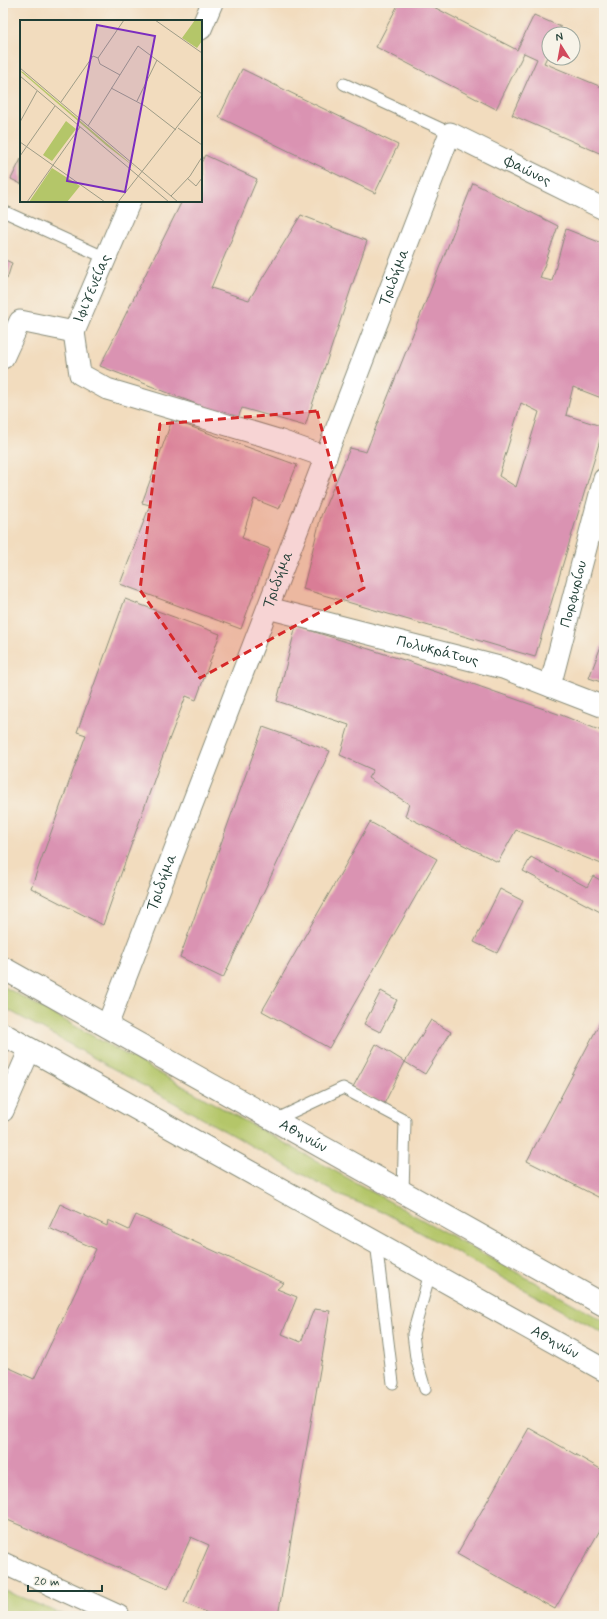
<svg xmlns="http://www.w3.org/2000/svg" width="607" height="1619" font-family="Mynerve,sans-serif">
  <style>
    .green { fill: #b4c669; stroke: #6a824e }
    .building { fill: #da93b2; fill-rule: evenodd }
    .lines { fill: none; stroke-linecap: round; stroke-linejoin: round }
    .service-casing { stroke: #888c79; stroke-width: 13 }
    .minor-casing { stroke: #888c79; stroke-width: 23 }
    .trunk-casing { stroke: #888c79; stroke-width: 24 }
    .service { stroke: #fff; stroke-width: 11 }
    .minor { stroke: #fff; stroke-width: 21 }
    .trunk { stroke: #fff; stroke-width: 22 }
    .marked { fill: #d62828; fill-opacity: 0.2; stroke: #d62828; stroke-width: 3; stroke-dasharray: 8 5; stroke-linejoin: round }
    .labels { text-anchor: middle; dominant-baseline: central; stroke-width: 3.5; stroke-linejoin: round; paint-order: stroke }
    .street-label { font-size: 15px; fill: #1f3d34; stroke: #f7f3e8 }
    .inset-road { fill: none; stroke: #9e9c87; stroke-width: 1 }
    .view { fill: #7b2cbf; fill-opacity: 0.15; stroke: #7b2cbf; stroke-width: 2 }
    .inset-edge { fill: none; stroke: #1f3d34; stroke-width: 2 }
  </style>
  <rect width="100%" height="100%" fill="#f7f3e8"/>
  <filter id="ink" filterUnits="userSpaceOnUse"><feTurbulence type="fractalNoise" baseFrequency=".025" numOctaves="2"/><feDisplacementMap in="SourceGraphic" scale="8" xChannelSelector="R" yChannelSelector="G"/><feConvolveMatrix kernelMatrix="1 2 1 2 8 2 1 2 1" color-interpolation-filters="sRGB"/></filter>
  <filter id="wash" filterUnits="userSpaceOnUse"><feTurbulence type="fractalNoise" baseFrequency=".012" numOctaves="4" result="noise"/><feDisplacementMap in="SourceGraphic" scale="16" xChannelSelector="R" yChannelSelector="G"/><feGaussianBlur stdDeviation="0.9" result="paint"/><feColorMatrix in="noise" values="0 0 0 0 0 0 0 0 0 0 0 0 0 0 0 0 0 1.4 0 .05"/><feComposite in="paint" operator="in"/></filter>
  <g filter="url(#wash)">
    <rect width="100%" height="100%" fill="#f2dcbe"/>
    <path class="green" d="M3,986L604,1321V1334L385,1213L341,1196L3,1007Z
      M3,1590L66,1616H3Z"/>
    <g id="blocks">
      <path class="building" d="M399,3H426L517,50L534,15L561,27L558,34H549V53L544,63L604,88V155L512,115L537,59L524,53L496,109L376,47Z
        M242,69L398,145L375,193L219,117Z
        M205,155L257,179L211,288L249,300L301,215L367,241L305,426L242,408L237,420L100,366L182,201H201V163Z
        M21,159V184L11,179Z
        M473,183L558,226L540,278L552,281L566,229L604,244V399L573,387L566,415L604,427L535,657L303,589L321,516L350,448L366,452ZM521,403L539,412L516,487L499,476Z
        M3,259L12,263L7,279L3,278Z
        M172,420L297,465L279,509L254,499L242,538L270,549L241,629L120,584L150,505L142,503Z
        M125,599L220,634L196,700L186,696L160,763L103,925L31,888L86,735L77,732Z
        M296,626L407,661L561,715L604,732V865L516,830L498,862L405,816L409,804L368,778L373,770L340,755L349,725L277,701Z
        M604,638V683L589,678Z
        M263,727L330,751L223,978L180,957Z
        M370,822L437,859L329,1048L262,1011Z
        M531,857L587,887L593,876L604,882V914L523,871Z
        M500,889L523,901L497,953L474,942Z
        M381,991L397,1000L380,1032L364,1024Z
        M604,1015V1200L527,1161Z
        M431,1020L451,1032L425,1074L405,1062L384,1104L353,1087L376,1044L405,1062Z
        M60,1204L107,1226L108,1220L129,1230L136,1215L284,1283L277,1289L297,1297L282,1334L301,1342L314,1309L330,1311L278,1616H215L184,1603L209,1545L191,1537L168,1589L3,1518V1365L34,1379L96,1249L49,1228Z
        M529,1428L604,1471V1523L555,1609L457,1554Z"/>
    </g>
  </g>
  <g filter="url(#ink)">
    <use href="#blocks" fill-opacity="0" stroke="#888c79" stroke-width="1"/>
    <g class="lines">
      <g class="service-casing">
        <path id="service" d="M344,84L450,133
          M3,211L106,258
          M275,1120L343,1088L405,1121L403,1192
          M376,1242L393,1383
          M425,1389L416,1358L413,1334L430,1273"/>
      </g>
      <g class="minor-casing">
        <g id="minor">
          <path d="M201,29L212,3"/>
          <path d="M74,332L80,374L107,389L278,440L326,457"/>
          <path id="s1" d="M3,358L20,321L74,332L130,201"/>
          <path id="s2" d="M268,608L503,668L604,707"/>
          <path id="s3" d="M550,686L604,479"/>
          <path id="s4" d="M107,1026L450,133L604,209"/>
          <path d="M3,1111L30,1049"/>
          <path d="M3,1563L119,1616"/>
        </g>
      </g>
      <g class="trunk-casing">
        <g id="trunk">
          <path id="s5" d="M3,968L604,1305"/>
          <path id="s6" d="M3,1034L604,1370"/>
        </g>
      </g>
      <use href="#service" class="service"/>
      <use href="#minor" class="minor"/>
      <use href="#trunk" class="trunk"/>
    </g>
  </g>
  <path class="marked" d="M317,411L364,588L200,678L140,590L160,424Z"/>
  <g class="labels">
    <g class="street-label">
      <text stroke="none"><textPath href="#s4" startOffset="1043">Φαώνος</textPath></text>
      <text stroke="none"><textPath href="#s4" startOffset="802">Τριδήμα</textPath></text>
      <text stroke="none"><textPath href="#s1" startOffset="143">Ιφιγενείας</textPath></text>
      <text stroke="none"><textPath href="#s4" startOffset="478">Τριδήμα</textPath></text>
      <text stroke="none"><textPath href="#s3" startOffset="95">Πορφυρίου</textPath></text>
      <text stroke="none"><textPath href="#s2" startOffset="175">Πολυκράτους</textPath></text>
      <text stroke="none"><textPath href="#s4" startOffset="154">Τριδήμα</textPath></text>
      <text stroke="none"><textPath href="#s5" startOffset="344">Αθηνών</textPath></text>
      <text stroke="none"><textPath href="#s6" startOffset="632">Αθηνών</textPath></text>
    </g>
  </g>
  <g transform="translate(20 20)">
    <rect width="182" height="182" fill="#f2dcbe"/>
    <path d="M175,0H182V21L177,28L162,18ZM0,51L3,52L117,149L87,126ZM46,101L56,109L32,141L23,135ZM32,148L60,166L47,182H9Z" fill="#b4c669"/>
    <path class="inset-road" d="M135,0L182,33M78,38L80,44L100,55M0,48L158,182M0,56L149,182M91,68L125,86L156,110M117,81L137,40M41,82L73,36L78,38L104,0M0,102L17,71M68,106L118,26L182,74M158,108L182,125M0,122L85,182M0,136L35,86M167,158L176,166L182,158M151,176L170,156L182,137M7,182L60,107M98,182L182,75"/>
    <path class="view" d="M77,5L135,16L105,172L47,161Z"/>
    <rect width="182" height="182" class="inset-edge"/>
  </g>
  <rect width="607" height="1619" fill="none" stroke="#f7f3e8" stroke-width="16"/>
  <g transform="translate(561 46) rotate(349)"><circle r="19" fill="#f7f3e8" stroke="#a1aaa0"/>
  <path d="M0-3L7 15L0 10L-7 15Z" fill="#d1495b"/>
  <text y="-6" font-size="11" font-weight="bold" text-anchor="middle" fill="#1f3d34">N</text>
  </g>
  <path d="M28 1585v6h74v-6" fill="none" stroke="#1f3d34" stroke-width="2"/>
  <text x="34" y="1585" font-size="12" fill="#1f3d34" stroke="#f7f3e8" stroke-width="3" paint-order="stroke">20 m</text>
</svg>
